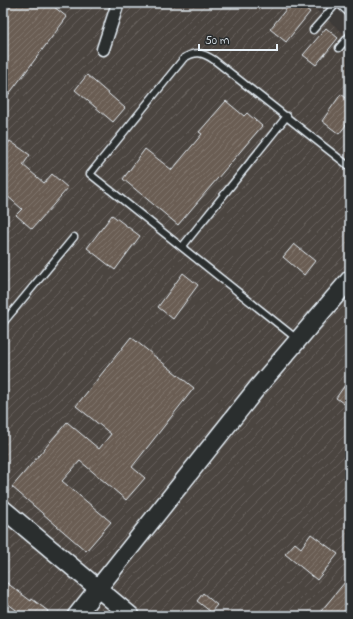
<svg xmlns="http://www.w3.org/2000/svg" width="353" height="619" font-family="'Indie Flower',sans-serif">
  <style>
    .industrial { fill: url(#industrial-furrows) }
    .building { fill: url(#building-hatch); stroke: #e8f1f8 }
    .lines { fill: none; stroke-linecap: round; stroke-linejoin: round }
    .lane-casing { stroke: #e8f1f8; stroke-width: 9 }
    .street-casing { stroke: #e8f1f8; stroke-width: 15 }
    .secondary-casing { stroke: #e8f1f8; stroke-width: 20 }
    .lane { stroke: #2a2d2e; stroke-width: 6 }
    .street { stroke: #2a2d2e; stroke-width: 12 }
    .secondary { stroke: #2a2d2e; stroke-width: 17 }
  </style>
  <defs>
    <pattern id="industrial-furrows" width="10" height="10" patternUnits="userSpaceOnUse"><rect width="10" height="10" fill="#4c4540"/><path d="M-1 1l2-2M0 10L10 0M9 11l2-2" fill="none" stroke="#66605c"/></pattern>
    <pattern id="building-hatch" width="6" height="6" patternUnits="userSpaceOnUse"><rect width="6" height="6" fill="#6b5d52"/><path d="M-1 1l2-2M0 6l6-6M5 7l2-2" fill="none" stroke="#80756c"/></pattern>
  </defs>
  <rect width="100%" height="100%" fill="#3e3b39"/>
  <filter id="ink" filterUnits="userSpaceOnUse"><feTurbulence type="fractalNoise" baseFrequency=".025" numOctaves="2"/><feDisplacementMap in="SourceGraphic" scale="8" xChannelSelector="R" yChannelSelector="G"/><feConvolveMatrix kernelMatrix="1 2 1 2 8 2 1 2 1" color-interpolation-filters="sRGB"/></filter>
  <g filter="url(#ink)">
    <path class="industrial" d="M3,3H308L350,39V616H3Z"/>
    <path class="building" d="M3,3H49L67,17L3,102Z
      M291,3H298L310,12L286,42L270,29Z
      M326,28L338,38L316,65L303,55Z
      M87,75L125,108L113,122L75,90Z
      M341,94L350,101V120L339,134L322,121Z
      M226,101L244,116L247,113L262,126L178,225L123,179L145,149L172,170L202,134L199,132Z
      M10,141L30,155L23,165L44,183L52,174L68,188L32,229L16,215L22,209L5,194L7,191L3,188V151Z
      M112,215L140,236L115,270L87,248Z
      M294,244L315,261L304,275L283,257Z
      M183,273L198,285L173,319L158,307Z
      M131,337L194,388L132,467L145,478L126,500L80,461L62,481L111,522L86,551L12,487L67,422L99,449L111,434L76,406Z
      M350,378V408L336,398Z
      M311,534L338,554L317,580L285,554L295,543L301,548Z
      M350,576V616H317Z
      M3,580L31,601L32,599L48,611L45,616H24L3,600Z
      M203,593L217,605L211,612L197,601Z"/>
    <g class="lines">
      <g class="lane-casing">
        <path id="lane" d="M338,3L350,14
          M313,30L337,3
          M339,48L350,35
          M182,247L287,116
          M3,323L74,237
          M297,339L90,174L184,58C196,51 202,52 214,60L350,167"/>
      </g>
      <g class="street-casing">
        <path id="street" d="M103,49L118,3"/>
      </g>
      <g class="secondary-casing">
        <path id="secondary" d="M3,509L131,616
          M76,616L257,388L350,279"/>
      </g>
      <use href="#lane" class="lane"/>
      <use href="#street" class="street"/>
      <use href="#secondary" class="secondary"/>
    </g>
  </g>
  <rect width="353" height="619" fill="none" stroke="#2a2d2e" stroke-width="16"/>
  <rect x="8" y="8" width="337" height="603" fill="none" stroke="#e8f1f8" stroke-width="1.5" filter="url(#ink)"/>
  <path d="M199 44v6h78v-6" fill="none" stroke="#e8f1f8" stroke-width="2"/>
  <text x="205" y="44" font-size="12" fill="#e8f1f8" stroke="#2a2d2e" stroke-width="3" paint-order="stroke">50 m</text>
</svg>
